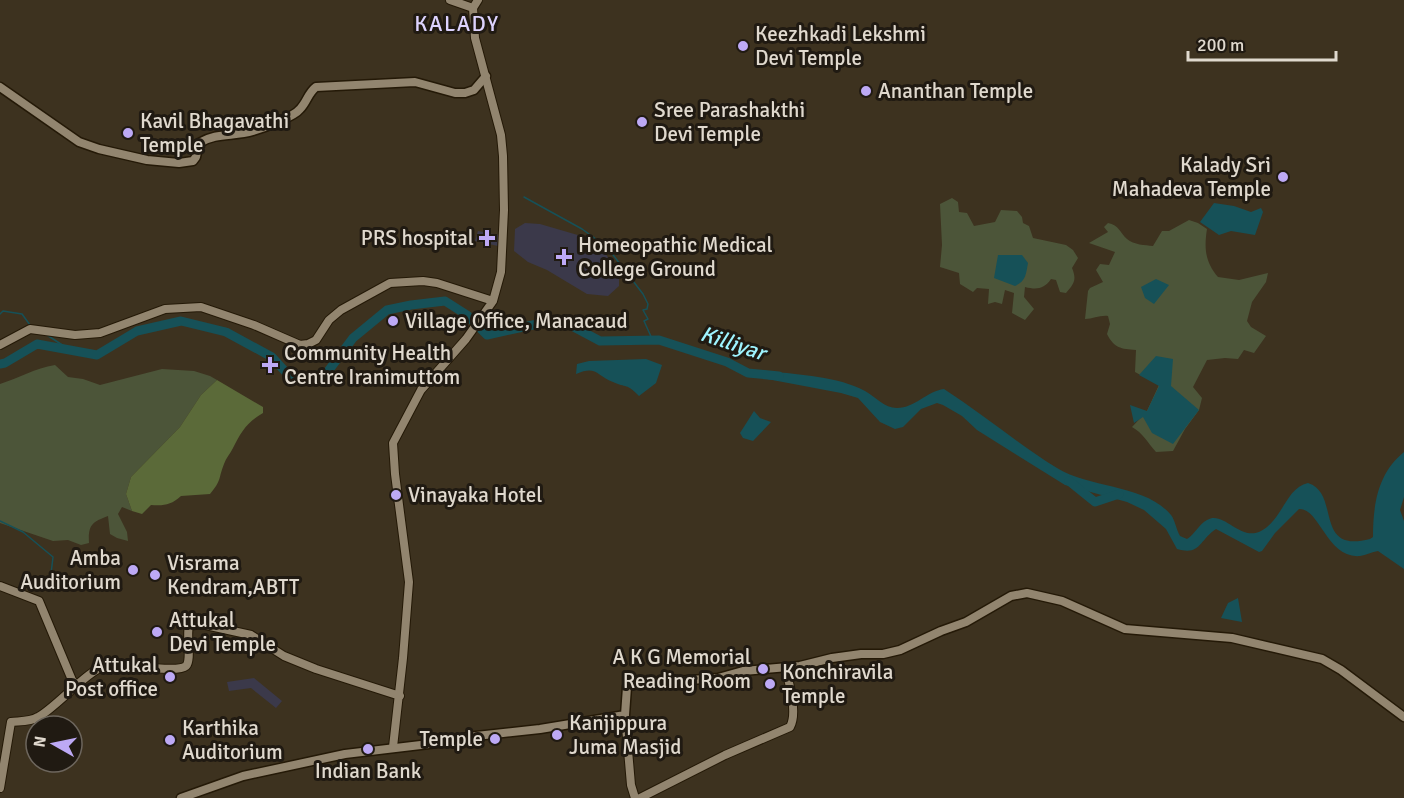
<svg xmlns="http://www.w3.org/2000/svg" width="1404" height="798" font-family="Signika,sans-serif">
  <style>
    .industrial { fill: #3b394a }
    .green { fill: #4c5539 }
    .forest { fill: #5b6a39 }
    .water { fill: #165158 }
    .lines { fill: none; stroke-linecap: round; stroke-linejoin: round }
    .stream { stroke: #165158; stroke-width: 1.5 }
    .river { stroke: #165158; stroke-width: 9 }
    .tertiary-casing { stroke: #241907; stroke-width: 10 }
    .secondary-casing { stroke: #241907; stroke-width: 11 }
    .tertiary { stroke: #92856f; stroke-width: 8 }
    .secondary { stroke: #92856f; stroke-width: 8 }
    .poi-dot { fill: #bda9f5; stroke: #201a12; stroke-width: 2 }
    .labels { text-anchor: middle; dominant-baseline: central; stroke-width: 6; stroke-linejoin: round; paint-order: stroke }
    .poi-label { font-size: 21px; fill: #e0d9ce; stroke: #201a12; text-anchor: start }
    .neighbourhood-label { font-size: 22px; letter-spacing: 1.5px; fill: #ddd3fe; stroke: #201a12 }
    .water-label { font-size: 22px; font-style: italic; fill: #9ef4ff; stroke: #201a12 }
  </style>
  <rect width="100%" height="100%" fill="#3d321f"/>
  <path class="industrial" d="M525,223L540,224L588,238L603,250L612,263L619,274V286L608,296L587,294L547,270L528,262L514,251L515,229Z
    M478,231L499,235L498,246L475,241Z
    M254,678L282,701L276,708L251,688L229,691L227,682Z"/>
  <path class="green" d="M952,198L958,202L959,212L967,213L974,226L995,222L1001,210L1017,211L1022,217L1023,223L1029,226L1033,238L1066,245L1073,250L1078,258L1072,268C1077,280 1074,284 1066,293L1060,292L1056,280L1051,279C1044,289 1037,290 1025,287L1024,297L1034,309L1025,320L1012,313L1014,293L1005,290L1002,304L995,302L988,304L989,289L977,288L973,292L960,284L959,273L940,267L942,245L940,204Z
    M1189,220L1198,223L1207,229C1204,248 1205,262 1218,277L1239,280L1268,273L1266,282L1252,302L1247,321L1251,327L1266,336L1254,353L1244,350L1238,359L1225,358L1207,360L1193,387L1202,398L1199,410L1185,429L1173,451L1156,452C1147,442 1143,433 1132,427L1147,411L1159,385L1135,372L1136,350C1121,349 1114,348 1107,334L1110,324L1108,316C1100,315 1093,319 1085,319L1088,291L1090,288L1103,282L1096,270L1100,264L1109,265L1115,252L1089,243L1108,232L1104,227L1108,223C1119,225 1120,233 1127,239C1134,245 1145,245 1153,246L1162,231H1169Z
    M55,365L68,377L83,379L100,385L162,369L194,371L210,376L217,380L201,395L180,427L131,477L126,494L132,511L122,507L118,514L127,532L128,541L117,538L110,534L108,516C92,522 88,525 89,543L81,545L68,540L53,541L0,523V384C19,378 35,368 55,365Z"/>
  <path class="forest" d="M217,380L263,407V413C247,422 241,432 233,448C230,454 226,458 224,464C218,479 222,480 210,494L181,496C171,505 164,506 151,505L142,514L132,511L126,494L131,477L180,427L201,395Z"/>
  <path class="water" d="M1214,203L1234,206L1251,212L1261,208L1263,212L1255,235L1231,231L1219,235L1200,222Z
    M998,255H1022L1028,263C1026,274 1026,281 1015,286L994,278Z
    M1156,279L1169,285L1154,304L1145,298L1141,287Z
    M1156,356L1173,359L1171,386L1199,410L1173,444L1152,433L1143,417L1134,423L1130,405L1147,411L1159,386L1139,375Z
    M646,359L662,365L656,383L639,396C627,383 626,388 613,382C596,375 596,365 576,374L577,364L589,361Z
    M769,371C800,375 837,376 865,391C876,397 884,408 897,408C915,408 927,391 944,389C983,414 1018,444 1057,468C1091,489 1145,484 1171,515C1175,520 1176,529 1180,536L1187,539C1195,534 1199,524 1207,520C1223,510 1239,540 1259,532C1283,521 1285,488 1308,483C1341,493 1313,554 1370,539L1373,537C1373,504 1378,473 1404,452V497L1400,510L1404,521V569L1378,551C1372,552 1366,555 1360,556C1327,559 1320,508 1299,509L1275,533L1262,551L1259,552L1216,529C1199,540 1201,556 1177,549L1166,529L1144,510L1127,502L1065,485L977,430L962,416L943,405L937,403L921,409L903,427L895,429L880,422L858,398L841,393L767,379Z
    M754,411L760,418L771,422L753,441L743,438L740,433Z
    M1238,598L1242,622L1221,618L1228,603Z"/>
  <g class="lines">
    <path class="stream" d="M524,197L582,229L607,247L643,294L648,304L647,309L643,310L648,319L644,321L653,341
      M0,314L3,311L22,314L30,325
      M47,335L70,350
      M0,521L23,532L53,557L50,582"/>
    <path class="river" d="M0,364L5,363L37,344L97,355L137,331L181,321L226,332L272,357L292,379L326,374L353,338L387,310L411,305L445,301L467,315L487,335L542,323L570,325L600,341L659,340L727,362L748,373L779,376
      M1069,481L1095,502L1119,494"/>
    <g class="tertiary-casing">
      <path id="tertiary" d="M450,0L473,8
        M0,345L30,329L75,335L100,333L165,309L201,307L254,325L300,345L308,344L316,340L329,320L341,310L390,283L423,281L437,283L493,301
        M0,586L39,601L72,680L76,685
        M625,715L631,785L635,798
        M393,747L403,658L409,582L395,474L393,443L421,390L466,339L493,301L501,272L504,210L503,156L501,135L475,38L473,8L478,0
        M0,788L11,722C19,721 30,722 38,717C57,707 89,668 108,665C123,663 177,674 186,666C192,660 186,636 189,626L201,624L251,635L284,656L316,669L400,696
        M640,798L725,755L790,727C798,713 789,682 785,667"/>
    </g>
    <g class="secondary-casing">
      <path id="secondary" d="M0,87L79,142L99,149L147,160L179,163L193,161L196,157L199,143C217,132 234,137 253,131C263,128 294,117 300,109C307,102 308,93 316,87L415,82L455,93H465L474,90L486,76
        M181,798L243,776L345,754L446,742L467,737L540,729L625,715L627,687L634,684L718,678L743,671L800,666L832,658L861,654H883L900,650L941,631L966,622L1011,596L1027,593L1062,601L1125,629L1232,638L1322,659L1341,670L1404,717"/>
    </g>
    <use href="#tertiary" class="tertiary"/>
    <use href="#secondary" class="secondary"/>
  </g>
  <g class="poi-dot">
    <circle cx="743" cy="46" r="6"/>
    <circle cx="866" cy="91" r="6"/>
    <circle cx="642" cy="122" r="6"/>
    <circle cx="128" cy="133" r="6"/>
    <circle cx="1283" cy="177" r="6"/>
    <path d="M484 229h6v6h6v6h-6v6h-6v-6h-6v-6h6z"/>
    <path d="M561 248h6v6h6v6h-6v6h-6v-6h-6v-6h6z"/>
    <circle cx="393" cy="321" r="6"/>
    <path d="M267 356h6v6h6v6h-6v6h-6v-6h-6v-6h6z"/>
    <circle cx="396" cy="495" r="6"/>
    <circle cx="133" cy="570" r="6"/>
    <circle cx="155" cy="575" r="6"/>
    <circle cx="157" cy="632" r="6"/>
    <circle cx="763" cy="669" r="6"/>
    <circle cx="170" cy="677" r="6"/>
    <circle cx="770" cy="684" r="6"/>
    <circle cx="557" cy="735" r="6"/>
    <circle cx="495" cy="739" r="6"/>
    <circle cx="170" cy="740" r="6"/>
    <circle cx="368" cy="749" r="6"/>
  </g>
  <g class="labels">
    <g class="poi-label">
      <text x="755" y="34">Keezhkadi Lekshmi<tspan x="755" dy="24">Devi Temple</tspan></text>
      <text x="878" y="91">Ananthan Temple</text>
      <text x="654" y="110">Sree Parashakthi<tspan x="654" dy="24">Devi Temple</tspan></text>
      <text x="140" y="121">Kavil Bhagavathi<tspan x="140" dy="24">Temple</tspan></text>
      <text x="1271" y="165" text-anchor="end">Kalady Sri<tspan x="1271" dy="24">Mahadeva Temple</tspan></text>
      <text x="474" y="238" text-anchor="end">PRS hospital</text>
      <text x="578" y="245">Homeopathic Medical<tspan x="578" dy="24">College Ground</tspan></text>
      <text x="405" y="321">Village Office, Manacaud</text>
      <text x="284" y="353">Community Health<tspan x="284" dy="24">Centre Iranimuttom</tspan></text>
      <text x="408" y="495">Vinayaka Hotel</text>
      <text x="121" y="558" text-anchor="end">Amba<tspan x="121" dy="24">Auditorium</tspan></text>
      <text x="167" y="563">Visrama<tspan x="167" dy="24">Kendram,ABTT</tspan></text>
      <text x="169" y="620">Attukal<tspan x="169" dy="24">Devi Temple</tspan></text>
      <text x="751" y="657" text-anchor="end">A K G Memorial<tspan x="751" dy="24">Reading Room</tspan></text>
      <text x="158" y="665" text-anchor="end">Attukal<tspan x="158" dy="24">Post office</tspan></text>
      <text x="782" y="672">Konchiravila<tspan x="782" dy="24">Temple</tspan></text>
      <text x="569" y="723">Kanjippura<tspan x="569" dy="24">Juma Masjid</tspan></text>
      <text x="182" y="728">Karthika<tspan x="182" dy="24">Auditorium</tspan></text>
      <text x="483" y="739" text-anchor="end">Temple</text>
      <text x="368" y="771" text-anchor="middle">Indian Bank</text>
    </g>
    <g class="neighbourhood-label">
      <text x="457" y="23">KALADY</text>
    </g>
    <g class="water-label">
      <text transform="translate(733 343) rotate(18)">Killiyar</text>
    </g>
  </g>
  <g transform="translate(54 744) rotate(279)"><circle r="28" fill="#201a12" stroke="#6d665d" stroke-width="1.5"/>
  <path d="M0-4.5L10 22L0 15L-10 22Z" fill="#bda9f5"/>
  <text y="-9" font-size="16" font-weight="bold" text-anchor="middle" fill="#e0d9ce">N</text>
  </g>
  <path d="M1188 51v9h148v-9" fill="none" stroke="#e0d9ce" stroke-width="3"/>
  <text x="1197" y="51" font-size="18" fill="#e0d9ce" stroke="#201a12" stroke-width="4.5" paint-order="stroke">200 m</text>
</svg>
